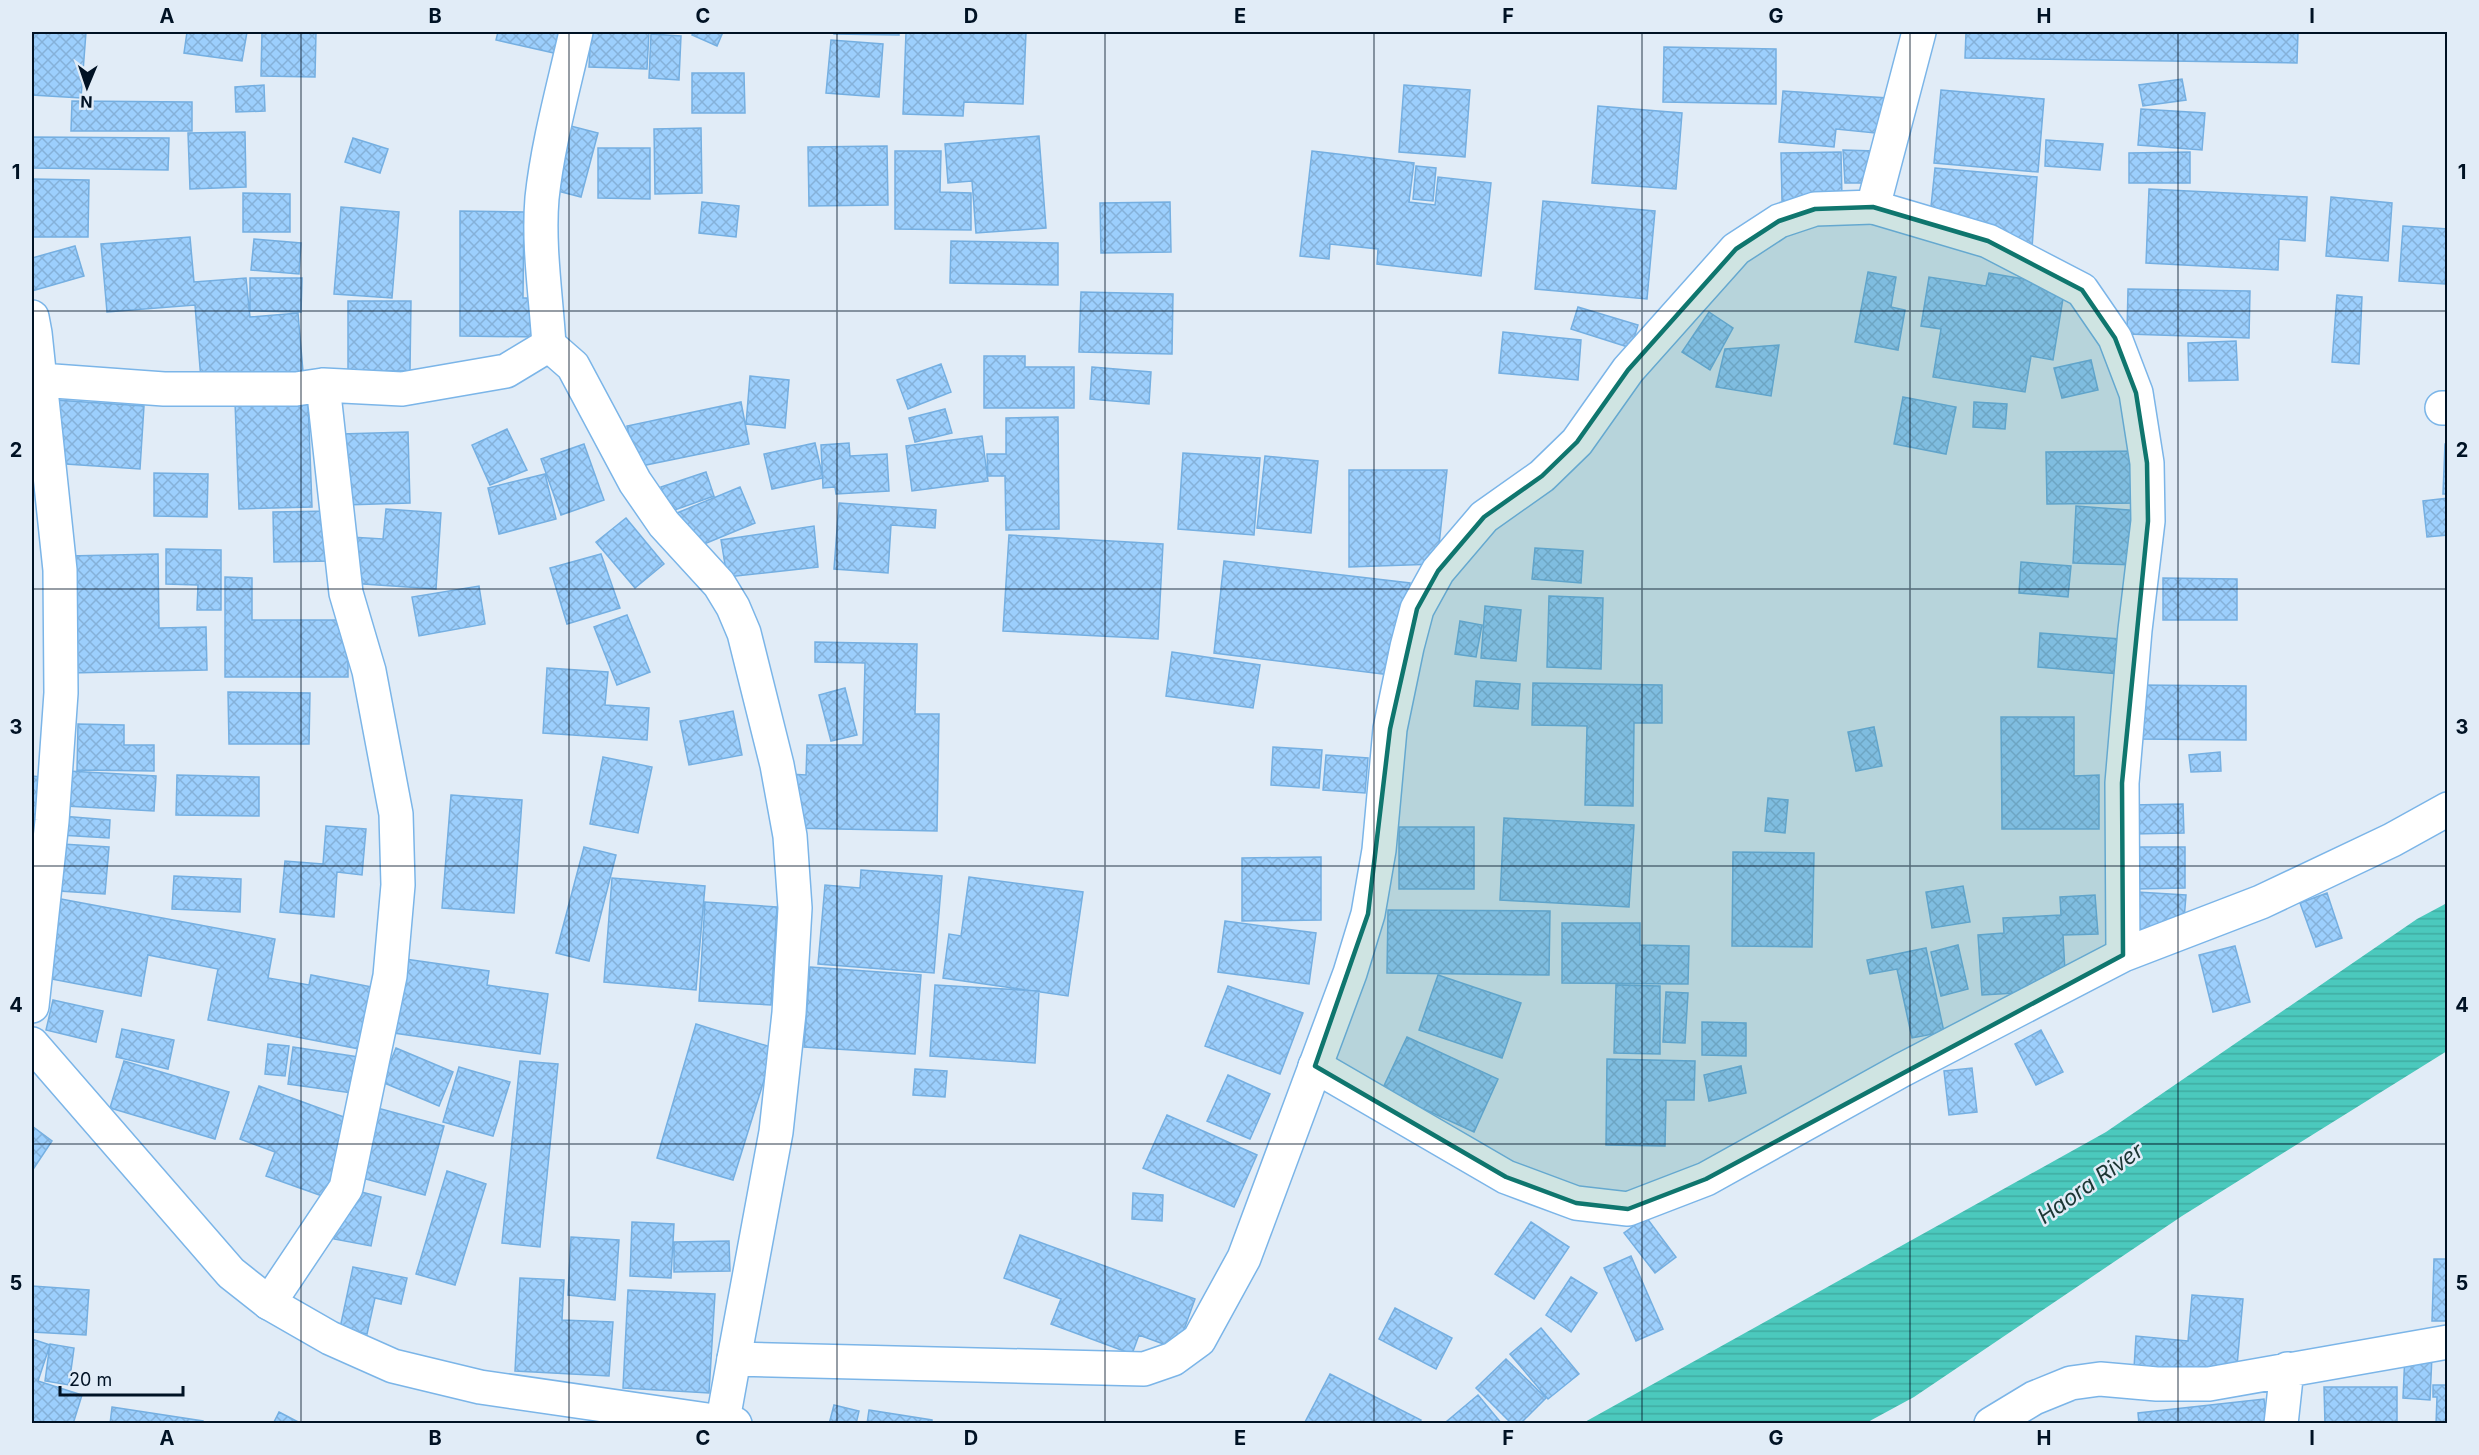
<svg xmlns="http://www.w3.org/2000/svg" width="2479" height="1455" font-family="Inter,sans-serif">
  <style>
    .water { fill: url(#water-rules) }
    .building { fill: url(#building-cross-hatch); stroke: #75afe1; stroke-width: 1.5 }
    .lines { fill: none; stroke-linecap: round; stroke-linejoin: round }
    .minor-casing { stroke: #7bb5e8; stroke-width: 36 }
    .tertiary-casing { stroke: #7bb5e8; stroke-width: 36 }
    .secondary-casing { stroke: #7bb5e8; stroke-width: 36 }
    .minor { stroke: #fff; stroke-width: 33 }
    .tertiary { stroke: #fff; stroke-width: 33 }
    .secondary { stroke: #fff; stroke-width: 33 }
    .marked { fill: #0f766e; fill-opacity: 0.2; stroke: #0f766e; stroke-width: 4.5; stroke-linejoin: round }
    .grid { fill: none; stroke: #001224; stroke-width: 1.5; stroke-opacity: 0.55 }
    .labels { text-anchor: middle; dominant-baseline: central; stroke-width: 5; stroke-linejoin: round; paint-order: stroke }
    .water-label { font-size: 22px; font-style: italic; fill: #1b3633; stroke: #e1ecf7 }
    .neatline { fill: none; stroke: #001224; stroke-width: 2 }
    .grid-label { font-size: 20px; text-anchor: middle; font-weight: bold; fill: #001224 }
  </style>
  <defs>
    <pattern id="water-rules" width="6" height="5" patternUnits="userSpaceOnUse" patternTransform="scale(1.5)"><rect width="6" height="5" fill="#4bc9bd"/><path d="M0 2.5h6" fill="none" stroke="#40aca2"/></pattern>
    <pattern id="building-cross-hatch" width="8" height="8" patternUnits="userSpaceOnUse" patternTransform="scale(1.5)"><rect width="8" height="8" fill="#9ccffd"/><path d="M0 0l8 8M0 8l8-8" fill="none" stroke="#85b1d9"/></pattern>
  </defs>
  <rect width="100%" height="100%" fill="#e1ecf7"/>
  <path class="water" d="M2447,903V1051L2182,1216L1914,1397L1866,1423H1583L2106,1132L2417,919Z"/>
  <path class="building" d="M32,32H86L81,98L32,95Z
    M187,32H247L242,61L184,53Z
    M262,32H316L315,77L261,76Z
    M498,32H568L563,55L496,40Z
    M591,32H649L647,69L589,67Z
    M694,32H723L717,46L692,35Z
    M834,32H899V35L834,34Z
    M906,32H1026L1023,104L964,102L963,116L903,114Z
    M1835,32H1862V33H1835Z
    M1966,32H2298L2297,63L1965,58Z
    M651,34L681,36L679,80L649,78Z
    M831,40L883,44L879,97L826,93Z
    M1664,47L1776,49V104L1663,102Z
    M692,73H744L745,113H692Z
    M2182,79L2186,100L2143,106L2139,85Z
    M264,85L265,111L236,112L235,87Z
    M1404,85L1470,90L1465,157L1399,152Z
    M1941,90L2044,99L2038,172L1934,163Z
    M1783,91L1888,98L1885,134L1836,129L1834,147L1779,142Z
    M72,101L192,102V131H71Z
    M1598,106L1682,113L1676,189L1592,183Z
    M2141,109L2205,113L2202,150L2138,145Z
    M563,124L598,133L581,197L546,188Z
    M701,128L702,193L655,194L654,129Z
    M245,132L246,187L190,189L188,133Z
    M1039,136L1046,228L976,233L972,181L948,183L945,144Z
    M32,137L169,138L168,170L32,168Z
    M353,138L388,149L380,173L345,162Z
    M2046,140L2103,144L2100,170L2045,166Z
    M887,146L888,205L809,206L808,147Z
    M598,148H650V199L598,198Z
    M1843,150L1875,151L1876,183H1845Z
    M895,151H941L940,192L971,193V230L895,229Z
    M1312,151L1414,163L1409,202L1435,205L1438,177L1491,183L1481,276L1377,264L1378,249L1330,244L1329,259L1300,256Z
    M1841,152L1842,200L1782,201L1781,153Z
    M2190,152V183H2129V153Z
    M1416,166L1436,168L1433,201L1413,199Z
    M1935,168L2037,177L2032,248L1930,216Z
    M32,179L89,180L88,237H32Z
    M2149,189L2307,197L2305,241L2279,239L2278,270L2146,263Z
    M243,193L290,194V232H243Z
    M2331,197L2392,203L2388,261L2326,256Z
    M1543,201L1655,211L1647,299L1535,289Z
    M702,202L739,206L736,237L699,233Z
    M1170,202L1171,252L1101,253L1100,203Z
    M341,207L399,212L392,298L334,294Z
    M460,211L524,212L523,298H537V337L460,336Z
    M2403,226L2448,229L2445,284L2399,281Z
    M190,237L194,282L246,278L250,317L298,313L303,372L201,380L195,305L107,312L101,244Z
    M254,239L301,243L299,274L251,270Z
    M951,241L1058,243V285L950,283Z
    M75,246L84,276L32,291V258Z
    M1868,272L1896,277L1891,307L1905,310L1898,350L1855,342Z
    M1989,273L2065,286L2053,360L2031,356L2025,392L1933,377L1941,329L1921,326L1929,277L1986,286Z
    M250,278H302L301,312L250,311Z
    M2128,289L2250,291L2249,338L2127,334Z
    M1081,292L1173,294L1172,354L1079,352Z
    M2337,295L2362,297L2359,364L2332,362Z
    M348,301H411L410,371H348Z
    M1578,307L1638,325L1631,348L1571,329Z
    M1709,312L1733,328L1710,370L1682,352Z
    M1503,332L1581,340L1578,380L1499,373Z
    M2236,341L2238,380L2189,381L2188,343Z
    M1779,345L1771,396L1716,387L1725,349Z
    M984,356H1025V367H1074V408H984Z
    M2091,360L2098,390L2062,398L2054,368Z
    M941,364L951,392L908,409L897,380Z
    M1092,367L1151,372L1149,404L1090,399Z
    M750,376L789,380L785,428L746,424Z
    M1903,397L1956,407L1946,454L1894,444Z
    M308,399L312,507L239,509L235,402Z
    M55,400L144,406L140,469L51,463Z
    M741,402L749,444L636,467L627,426Z
    M1974,402L2007,404L2005,429L1973,427Z
    M945,409L952,433L915,442L909,418Z
    M1058,417L1059,529L1006,530L1005,476H988L987,454H1006V418Z
    M507,429L527,470L490,485L472,445Z
    M408,432L410,503L344,505L341,434Z
    M982,436L988,481L912,491L906,446Z
    M815,443L823,478L772,489L764,454Z
    M849,443L850,456L887,454L889,491L836,494L835,487L823,488L821,445Z
    M584,444L604,500L561,515L541,459Z
    M2445,444H2448V494H2443Z
    M2140,451V503L2047,504L2046,452Z
    M1183,453L1260,458L1254,535L1178,529Z
    M1265,456L1318,461L1311,533L1257,528Z
    M1349,470H1447L1437,564L1349,567Z
    M706,472L714,496L669,512L661,487Z
    M154,473L208,474L207,517L154,516Z
    M545,474L556,519L499,534L488,488Z
    M740,487L755,523L692,549L677,513Z
    M2448,498V535L2427,537L2423,501Z
    M839,503L936,510L935,528L891,525L888,573L834,569Z
    M2076,506L2142,511L2136,565L2073,563Z
    M386,509L441,513L436,589L349,583L351,537L383,539Z
    M332,511V561L274,562L273,512Z
    M626,518L664,564L635,588L596,542Z
    M814,526L818,567L727,577L721,540Z
    M1009,535L1163,544L1158,639L1003,631Z
    M1535,548L1583,551L1581,583L1532,579Z
    M166,549L221,550V610H197L198,585L166,584Z
    M158,554L159,628L206,627L207,670L70,673L68,556Z
    M601,554L620,608L567,624L550,568Z
    M1224,561L1410,583L1398,676L1214,653Z
    M2021,562L2071,566L2068,597L2019,593Z
    M225,577L252,578V620H348V677H225Z
    M2163,578L2237,579V620H2163Z
    M479,586L485,624L419,636L412,597Z
    M1549,596L1603,598L1601,669L1547,667Z
    M1485,606L1521,610L1516,661L1481,658Z
    M627,615L650,672L617,685L594,627Z
    M1460,621L1482,625L1476,657L1455,654Z
    M2040,633L2134,640L2131,675L2038,667Z
    M815,642L917,644L915,714H939L937,831L789,828L790,774L806,775L807,745H863L865,663L815,662Z
    M1172,652L1260,665L1253,708L1166,696Z
    M547,668L608,672L605,705L649,708L647,740L543,733Z
    M1476,681L1520,684L1518,709L1474,706Z
    M1533,683L1662,685V723H1634L1633,806L1585,805L1587,726L1532,725Z
    M2139,685L2246,686V740L2138,739Z
    M845,688L857,735L831,741L819,695Z
    M228,692L310,693L309,744H229Z
    M733,711L742,755L689,765L680,721Z
    M2001,717H2074V776L2099,775V829H2002Z
    M78,724L124,725V745H154V771L77,770Z
    M1874,727L1882,766L1856,771L1848,732Z
    M1273,747L1322,750L1319,788L1271,785Z
    M2220,752L2221,771L2191,772L2189,755Z
    M1326,755L1368,758L1365,793L1323,790Z
    M603,757L652,767L638,833L590,824Z
    M68,771L156,776L154,811L66,806Z
    M177,775L259,777V816L176,815Z
    M32,776L41,777L37,822L32,821Z
    M451,795L522,800L514,913L442,908Z
    M1768,798L1788,800L1785,833L1765,831Z
    M2183,804L2184,833L2132,834L2131,805Z
    M61,816L110,820L109,838L60,835Z
    M1504,818L1634,825L1629,907L1500,900Z
    M326,826L366,829L362,875L337,872L334,917L280,912L285,861L323,864Z
    M1399,827H1474V889H1399Z
    M62,844L109,847L105,894L59,891Z
    M584,847L616,855L589,961L556,953Z
    M2136,847H2185V888L2136,889Z
    M1733,852L1814,853L1812,947L1732,946Z
    M1321,857V920L1242,921V858Z
    M861,870L942,876L934,973L818,964L825,885L860,888Z
    M174,876L241,879L240,912L172,909Z
    M969,877L1083,892L1068,996L943,978L949,934L961,936Z
    M612,878L705,886L696,990L604,982Z
    M1963,886L1970,922L1932,928L1926,892Z
    M2137,892L2186,895L2182,945L2133,941Z
    M2327,893L2342,938L2316,947L2300,903Z
    M2095,895L2098,934L2063,935L2066,990L1982,995L1978,935L2004,933L2003,918L2061,915L2060,897Z
    M61,899L275,939L268,978L309,985L311,975L382,989L370,1051L208,1020L218,969L148,955L141,996L46,978Z
    M705,902L777,907L771,1005L699,1001Z
    M1388,910L1550,911L1549,975L1387,973Z
    M1225,921L1316,933L1309,984L1218,972Z
    M1562,923H1640V945L1689,946L1688,984L1562,983Z
    M1958,945L1968,989L1941,996L1931,952Z
    M2235,946L2250,1002L2213,1012L2199,955Z
    M1926,948L1944,1032L1912,1038L1897,969L1870,974L1867,960Z
    M398,958L489,971L487,985L548,994L540,1054L387,1032Z
    M810,967L921,975L915,1054L804,1047Z
    M1438,975L1521,1003L1502,1058L1419,1030Z
    M935,985L1039,991L1035,1063L930,1056Z
    M1616,985L1660,986V1054L1614,1053Z
    M1228,986L1303,1013L1280,1074L1205,1046Z
    M1666,992L1688,993L1685,1043L1663,1042Z
    M53,1000L103,1011L96,1042L46,1030Z
    M1702,1022L1746,1023V1056L1702,1055Z
    M696,1024L774,1048L733,1180L657,1158Z
    M122,1029L174,1040L168,1069L116,1057Z
    M2041,1030L2063,1072L2036,1085L2015,1044Z
    M1407,1037L1498,1079L1474,1132L1382,1090Z
    M268,1044L289,1046L285,1076L265,1074Z
    M293,1047L365,1058L359,1094L288,1084Z
    M396,1048L453,1072L439,1106L382,1082Z
    M1607,1059L1695,1061L1694,1100H1666L1665,1146L1606,1145Z
    M124,1061L229,1092L215,1139L110,1108Z
    M520,1061L558,1064L540,1247L502,1243Z
    M1741,1066L1746,1093L1709,1101L1704,1075Z
    M459,1067L510,1082L493,1136L443,1122Z
    M1972,1068L1977,1112L1949,1115L1944,1071Z
    M915,1069L947,1071L945,1097L913,1095Z
    M1228,1075L1270,1094L1250,1139L1207,1121Z
    M259,1086L352,1120L325,1197L266,1176L275,1152L240,1139Z
    M370,1106L444,1126L425,1195L351,1175Z
    M1167,1115L1257,1155L1234,1207L1143,1168Z
    M32,1126L52,1141L32,1171Z
    M447,1171L486,1184L455,1285L416,1274Z
    M346,1188L381,1197L371,1246L334,1239Z
    M1133,1193L1163,1195L1162,1221L1132,1219Z
    M1646,1217L1676,1257L1655,1273L1624,1233Z
    M632,1222L674,1224L671,1278L630,1276Z
    M1531,1222L1569,1247L1534,1299L1495,1274Z
    M1020,1235L1195,1299L1177,1349L1139,1335L1132,1354L1051,1324L1061,1299L1004,1278Z
    M571,1237L619,1240L615,1300L568,1295Z
    M729,1241L730,1271L674,1272V1242Z
    M1631,1256L1663,1329L1636,1341L1604,1268Z
    M2434,1259H2448V1321H2432Z
    M353,1267L407,1278L401,1304L375,1298L367,1334L340,1328Z
    M1571,1277L1597,1293L1571,1332L1546,1315Z
    M520,1278L564,1280L562,1320L613,1322L609,1376L515,1371Z
    M32,1286L89,1290L86,1335L32,1332Z
    M628,1290L715,1294L709,1393L623,1388Z
    M2192,1295L2243,1299L2236,1377L2134,1368L2136,1336L2188,1341Z
    M1395,1308L1452,1338L1436,1369L1379,1339Z
    M1541,1328L1579,1374L1548,1399L1510,1354Z
    M32,1339L50,1345L38,1381L82,1395L73,1424H32Z
    M50,1344L74,1348L69,1385L45,1381Z
    M2405,1353L2432,1355L2430,1400L2403,1398Z
    M1506,1359L1546,1398L1520,1424H1512L1476,1388Z
    M1330,1374L1421,1420L1419,1424H1304Z
    M2433,1385H2448V1424H2436L2437,1397H2433Z
    M2324,1387H2397V1424H2325Z
    M1478,1395L1502,1424H1447L1446,1422Z
    M2264,1399L2267,1424H2139L2138,1413Z
    M834,1405L859,1411L856,1424H829Z
    M112,1407L203,1421V1424H110Z
    M869,1410L932,1420V1424H867Z
    M279,1412L302,1424H273Z"/>
  <g class="lines">
    <g class="minor-casing">
      <path id="minor" d="M576,32C564,86 548,142 542,198C538,246 546,296 549,345L573,366L635,482L664,524L719,584L733,607L744,633L777,765L790,836L795,908L789,1013L776,1132L734,1359
        M32,317L35,333L60,570L61,693L52,821L32,1006
        M40,380L164,389H296L323,385
        M2442,408H2448
        M2123,955L2261,902L2392,840L2448,809
        M1315,1066L1506,1177L1576,1203L1628,1209L1706,1179L1902,1070L2123,955L2122,783L2135,630L2148,521L2147,463L2136,393L2115,338L2082,290L1988,241L1873,207
        M269,1303L346,1188L390,976L398,885L396,814L369,671L346,593L323,385L402,389L506,371L549,345
        M1991,1424L2034,1398L2071,1383L2100,1379L2157,1384H2209L2448,1342
        M2281,1424L2287,1369"/>
    </g>
    <g class="tertiary-casing">
      <path id="tertiary" d="M723,1420L734,1359L1144,1369L1173,1359L1199,1340L1244,1258L1350,973L1368,914L1379,850L1390,729L1407,647L1417,609L1438,571L1484,517L1542,476L1577,442L1628,370L1736,249L1779,221L1815,209L1873,207L1919,32"/>
    </g>
    <g class="secondary-casing">
      <path id="secondary" d="M32,1044L231,1273L269,1303L330,1338L393,1366L480,1387L735,1424"/>
    </g>
    <use href="#minor" class="minor"/>
    <use href="#tertiary" class="tertiary"/>
    <use href="#secondary" class="secondary"/>
  </g>
  <path class="marked" d="M1873,207L1988,241L2082,290L2115,338L2136,393L2147,463L2148,521L2122,783L2123,955L1706,1179L1628,1209L1576,1203L1506,1177L1315,1066L1368,914L1390,729L1417,609L1438,571L1484,517L1542,476L1577,442L1628,370L1736,249L1779,221L1815,209Z"/>
  <path class="grid" d="M301,32V1424M569,32V1424M837,32V1424M1105,32V1424M1374,32V1424M1642,32V1424M1910,32V1424M2178,32V1424M32,311H2448M32,589H2448M32,866H2448M32,1144H2448"/>
  <g class="labels">
    <g class="water-label">
      <text transform="translate(2090 1183) rotate(-35)">Haora River</text>
    </g>
  </g>
  <rect width="2479" height="1455" fill="none" stroke="#e1ecf7" stroke-width="66"/>
  <g transform="translate(87 87) rotate(182)" stroke="#e1ecf7" stroke-width="4.5" paint-order="stroke">
  <path d="M0-4.5L10 22L0 15L-10 22Z" fill="#001224"/>
  <text y="-9" font-size="16" font-weight="bold" text-anchor="middle" fill="#001224">N</text>
  </g>
  <path d="M60 1386v9h123v-9" fill="none" stroke="#001224" stroke-width="3"/>
  <text x="69" y="1386" font-size="18" fill="#001224" stroke="#e1ecf7" stroke-width="4.5" paint-order="stroke">20 m</text>
  <rect x="33" y="33" width="2413" height="1389" class="neatline"/>
  <g class="grid-label">
    <text x="167" y="23">A</text>
    <text x="435" y="23">B</text>
    <text x="703" y="23">C</text>
    <text x="971" y="23">D</text>
    <text x="1240" y="23">E</text>
    <text x="1508" y="23">F</text>
    <text x="1776" y="23">G</text>
    <text x="2044" y="23">H</text>
    <text x="2312" y="23">I</text>
    <text x="16" y="179">1</text>
    <text x="2462" y="179">1</text>
    <text x="16" y="457">2</text>
    <text x="2462" y="457">2</text>
    <text x="16" y="734">3</text>
    <text x="2462" y="734">3</text>
    <text x="16" y="1012">4</text>
    <text x="2462" y="1012">4</text>
    <text x="16" y="1290">5</text>
    <text x="2462" y="1290">5</text>
    <text x="167" y="1445">A</text>
    <text x="435" y="1445">B</text>
    <text x="703" y="1445">C</text>
    <text x="971" y="1445">D</text>
    <text x="1240" y="1445">E</text>
    <text x="1508" y="1445">F</text>
    <text x="1776" y="1445">G</text>
    <text x="2044" y="1445">H</text>
    <text x="2312" y="1445">I</text>
  </g>
</svg>
